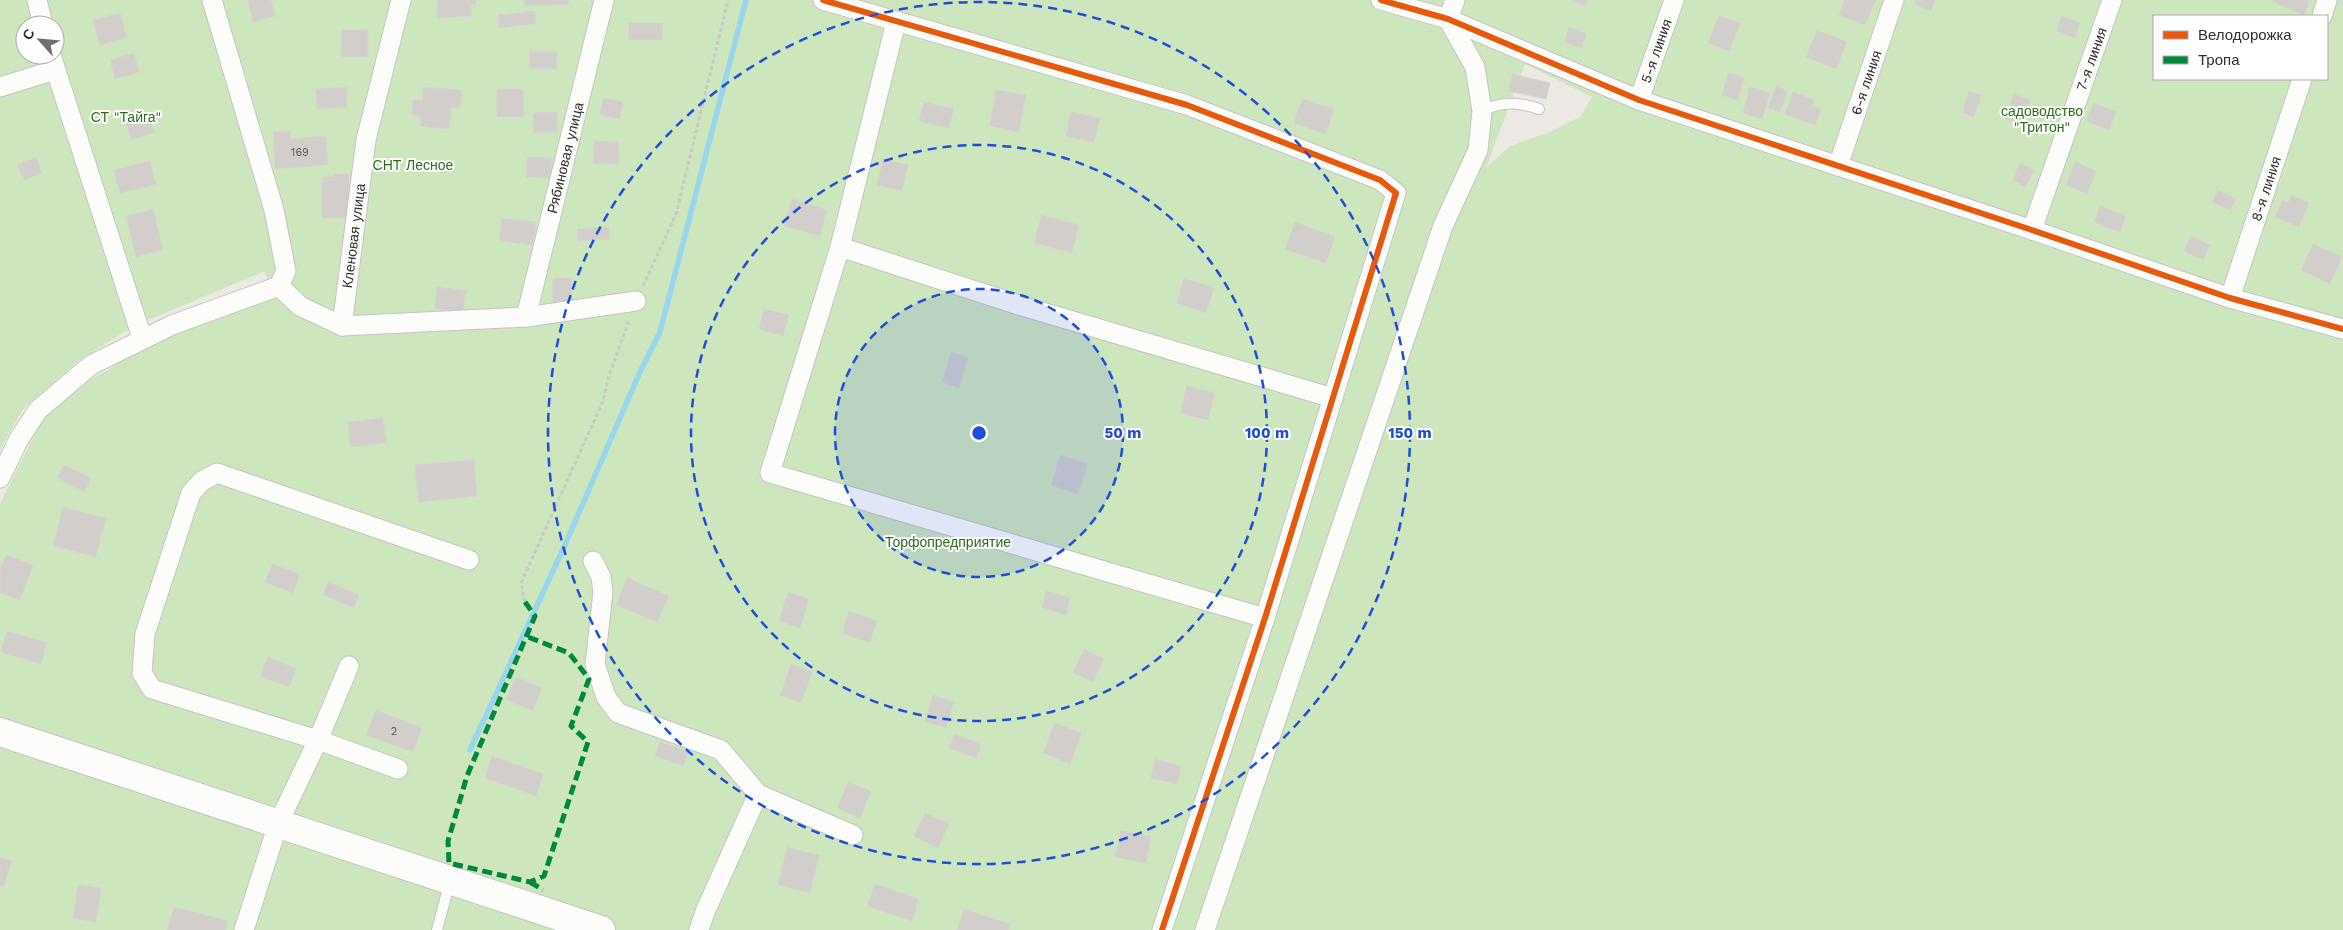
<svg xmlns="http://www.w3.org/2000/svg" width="2343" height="930" font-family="'Work Sans',sans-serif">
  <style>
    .green { fill: #cee6be; fill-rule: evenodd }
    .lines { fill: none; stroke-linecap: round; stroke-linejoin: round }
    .stream { stroke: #99d6ec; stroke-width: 5.5 }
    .building { fill: #d1cecb; stroke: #d7d4d0 }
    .service-casing { stroke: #c5c4c5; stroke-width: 12 }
    .minor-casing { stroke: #c5c4c5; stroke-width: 21 }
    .secondary-casing { stroke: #c5c4c5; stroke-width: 30 }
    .path { stroke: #c9c9c8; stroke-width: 3; stroke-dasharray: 4 2.5; stroke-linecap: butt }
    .service { stroke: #fcfcfb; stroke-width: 10 }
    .minor { stroke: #fcfcfb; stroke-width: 19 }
    .secondary { stroke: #fcfcfb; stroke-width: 28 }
    .quiet { stroke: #00873e; stroke-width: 5; stroke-dasharray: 10 5; stroke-linecap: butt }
    .cycleway-casing { stroke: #fff; stroke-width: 9 }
    .cycleway { stroke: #e8590c; stroke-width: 6 }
    .ring { fill: none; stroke: #1d4ed8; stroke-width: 2.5; stroke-dasharray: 9 6 }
    .labels { text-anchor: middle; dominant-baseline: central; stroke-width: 4; stroke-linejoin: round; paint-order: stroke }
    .number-label { font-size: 11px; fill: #585857 }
    .street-label { font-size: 14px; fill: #2e2e2e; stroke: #fff }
    .park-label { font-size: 14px; fill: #2c6e1b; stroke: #fff }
    .centre { fill: #1d4ed8; stroke: #fff; stroke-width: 2.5 }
    .ring-label { font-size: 15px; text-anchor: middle; font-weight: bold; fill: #1d4ed8; stroke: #fff; stroke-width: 4; stroke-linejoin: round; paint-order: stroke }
  </style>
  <rect width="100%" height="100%" fill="#ece8e4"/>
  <path class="green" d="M0,0H2343V930H0V504L41,421L75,389L160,339L272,293L265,271L132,327L78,361L23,409L0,450ZM2154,16H2327V79H2154ZM25,25H55V55H25ZM1525,64L1592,97L1580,117L1550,132L1510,146L1486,168Z"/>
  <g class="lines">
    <path class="stream" d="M470,750L565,545L639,374L660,332L746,0"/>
  </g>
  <path class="building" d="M248,0H271L275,16L253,22Z
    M437,0H476V4H471L472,16L438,18Z
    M524,0H569V4L524,6Z
    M1569,0H1587L1585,5Z
    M1845,0H1876L1865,25L1839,15Z
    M1915,0H1935L1931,11L1914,4Z
    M2274,0H2310L2304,15L2273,2Z
    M535,11L536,24L499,28L498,15Z
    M120,13L127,38L100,45L93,20Z
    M1719,15L1740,24L1729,51L1708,43Z
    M2062,16L2080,23L2075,38L2056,31Z
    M629,23H663V40H629Z
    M1569,27L1587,34L1581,48L1564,42Z
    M341,30H368V57H342Z
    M1817,30L1847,42L1836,69L1806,57Z
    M530,51L557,52L556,69L529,68Z
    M134,53L139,72L115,79L110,60Z
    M1728,73L1744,77L1738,100L1722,95Z
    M1512,74L1550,83L1546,99L1509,91Z
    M1776,86L1788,91L1780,112L1768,108Z
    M346,87L347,107L317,109L316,89Z
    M423,87L462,90L460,108L451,107L449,129L420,126L421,116L412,115L413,100L422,101Z
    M1750,87L1770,93L1762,119L1743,113Z
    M497,89H523L524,117H497Z
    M996,90L1026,95L1019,132L990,126Z
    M1969,91L1981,95L1974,117L1962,113Z
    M1793,92L1814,100L1812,106L1821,109L1815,125L1785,114Z
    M2014,94L2030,100L2022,125L2005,119Z
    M603,98L623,102L620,119L600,115Z
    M1302,99L1334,109L1326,134L1294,123Z
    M924,102L954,109L949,128L919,121Z
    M2094,103L2116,112L2109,130L2086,121Z
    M557,112L558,132L534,133L533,113Z
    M1071,112L1100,118L1094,142L1066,136Z
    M149,115L154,133L131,140L126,123Z
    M290,131V139L326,136L328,165L275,169L273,132Z
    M594,141L619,142L618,164L593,163Z
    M527,157L552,158L551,178L526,177Z
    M36,158L42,173L24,180L17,165Z
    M883,159L908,165L902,191L877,185Z
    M150,161L156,184L120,193L114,170Z
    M2075,162L2096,171L2087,194L2066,185Z
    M2020,163L2034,170L2026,187L2013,180Z
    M334,174H349V218H322V177H335Z
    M2218,190L2236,199L2230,210L2212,202Z
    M2291,195L2309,203L2299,227L2275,217L2282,200L2288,203Z
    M792,199L827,210L820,236L784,226Z
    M2100,206L2126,216L2120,232L2094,222Z
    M153,209L163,250L136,257L126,216Z
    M1041,215L1079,225L1072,253L1034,243Z
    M502,218L536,222L533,245L499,241Z
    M1295,222L1335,237L1326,263L1285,249Z
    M609,227L610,239L578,241L577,229Z
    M2191,236L2210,245L2203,260L2184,251Z
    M2313,244L2342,257L2330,284L2301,270Z
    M553,278H572V304H553Z
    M1184,278L1214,288L1206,313L1176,303Z
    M437,287L466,291L463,312L435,308Z
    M764,309L789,315L783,336L759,329Z
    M951,352L968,357L959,388L942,382Z
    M1187,386L1215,393L1208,420L1180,413Z
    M383,418L386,443L351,447L348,422Z
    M1061,455L1088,464L1078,494L1051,485Z
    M474,460L477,496L418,502L415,465Z
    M64,465L91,478L85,492L57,478Z
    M63,507L106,518L96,557L53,546Z
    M6,555L33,565L20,600L0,593V569Z
    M272,564L300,574L293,593L265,582Z
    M627,578L669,596L657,622L616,605Z
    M328,582L359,595L354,608L323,595Z
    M1046,591L1070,598L1066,615L1042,608Z
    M788,592L809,599L800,628L779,621Z
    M849,611L877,621L870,643L842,633Z
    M7,631L47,643L41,664L1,652Z
    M1084,649L1104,659L1093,682L1073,673Z
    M268,657L296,669L289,687L260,676Z
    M791,664L812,672L801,703L780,695Z
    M516,677L542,688L533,711L506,699Z
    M933,695L954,702L946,728L925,721Z
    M376,710L422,728L413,752L366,735Z
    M1054,723L1082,733L1070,764L1043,753Z
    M954,734L981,744L976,758L949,748Z
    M660,741L689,752L683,766L655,756Z
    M492,756L543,774L536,796L485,778Z
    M1155,759L1181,766L1177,784L1151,778Z
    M848,782L871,791L860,818L837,808Z
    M925,813L949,824L938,848L914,836Z
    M1120,831L1151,836L1146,863L1115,857Z
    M787,847L819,855L810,893L778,885Z
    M0,857L12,861L3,887L0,886Z
    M875,884L919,899L912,921L867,906Z
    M78,885L101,888L96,922L73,918Z
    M174,907L228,921L226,930H167Z
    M964,909L1010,924L1008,930H957Z"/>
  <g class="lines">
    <g class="service-casing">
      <path id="service" d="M1482,111C1502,101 1519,102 1539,109
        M437,930L450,881"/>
    </g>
    <g class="minor-casing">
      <g id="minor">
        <path d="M37,0L43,25"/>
        <path d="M823,0L1187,105L1380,180L1396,193L1265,618L1162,930"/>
        <path d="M1381,0L1448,19L1639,100L2032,230L2230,298L2343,329"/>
        <path d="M2322,16L2327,0"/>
        <path d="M896,22L840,247L770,473L1265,618"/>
        <path d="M51,55L142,338"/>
        <path d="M0,87L55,70"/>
        <path id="s1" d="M1639,100L1674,0"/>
        <path id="s2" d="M1838,166L1894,0"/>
        <path id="s3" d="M2032,230L2112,0"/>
        <path d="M840,247L1022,306L1333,398"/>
        <path d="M279,286L300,306L342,326L526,317L636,301"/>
        <path id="s4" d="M2230,298L2302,79"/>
        <path id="s5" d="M526,317L604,0"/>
        <path id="s6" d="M342,326L366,140L401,0"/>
        <path d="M0,478L19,439L38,410L91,365L172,325L279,286L286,271L274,210L212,0"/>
        <path d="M593,561L601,577L603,592L595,664L606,697L618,713L721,750L758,794L853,835"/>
        <path d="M398,769L318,740L152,689L142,673L145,634L191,493L202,481L217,473L469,560"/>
        <path d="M244,930L278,824L318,740L349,666"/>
        <path d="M699,930L705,912L758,794"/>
        <path d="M1205,930L1443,226L1478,150L1482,111L1475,67L1448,19L1455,0"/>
      </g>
    </g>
    <g class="secondary-casing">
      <path id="secondary" d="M0,732L601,930"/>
    </g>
    <path class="path" d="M643,286L676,214L728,0
      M525,602L521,583L603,401L609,376L629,320"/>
    <use href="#service" class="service"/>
    <use href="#minor" class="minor"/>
    <use href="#secondary" class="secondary"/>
    <path class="quiet" d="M525,602L535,616L467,776L448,841L449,863L530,882L544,876L588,742L571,726L589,679L569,653L528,637
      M530,882L543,890"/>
    <g class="cycleway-casing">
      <path id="cycleway" d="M823,0L1187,105L1380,180L1396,193L1265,618L1162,930
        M1381,0L1448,19L1639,100L2032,230L2230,298L2343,329"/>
    </g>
    <use href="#cycleway" class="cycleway"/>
  </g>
  <circle cx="979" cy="433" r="144" fill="#1d4ed8" fill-opacity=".12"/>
  <g class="ring">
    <circle cx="979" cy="433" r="144"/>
    <circle cx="979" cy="433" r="288"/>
    <circle cx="979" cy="433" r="431"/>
  </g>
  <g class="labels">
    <g class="number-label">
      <text x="300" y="152">169</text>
      <text x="394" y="731">2</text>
    </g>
    <g class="street-label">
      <text stroke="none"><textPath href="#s1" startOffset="52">5-я линия</textPath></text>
      <text stroke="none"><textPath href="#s3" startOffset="181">7-я линия</textPath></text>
      <text stroke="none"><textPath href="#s2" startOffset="88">6-я линия</textPath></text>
      <text stroke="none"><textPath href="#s5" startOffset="164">Рябиновая улица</textPath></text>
      <text stroke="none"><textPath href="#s4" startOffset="115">8-я линия</textPath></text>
      <text stroke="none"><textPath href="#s6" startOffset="91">Кленовая улица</textPath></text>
    </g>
    <g class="park-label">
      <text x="2042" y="111">садоводство<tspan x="2042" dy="16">"Тритон"</tspan></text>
      <text x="126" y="117">СТ "Тайга"</text>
      <text x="413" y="165">СНТ Лесное</text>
      <text x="948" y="542">Торфопредприятие</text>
    </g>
  </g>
  <circle cx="979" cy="433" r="8" class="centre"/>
  <g class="ring-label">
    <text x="1123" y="438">50 m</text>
    <text x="1267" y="438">100 m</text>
    <text x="1410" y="438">150 m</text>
  </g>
  <rect x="2153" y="15" width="175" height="65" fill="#ffffff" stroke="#ababab"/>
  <rect x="2163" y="31" width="25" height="8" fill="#e8590c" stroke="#ababab"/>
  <text x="2198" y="40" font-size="15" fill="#2e2e2e">Велодорожка</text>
  <rect x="2163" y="56" width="25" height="8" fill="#00873e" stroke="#ababab"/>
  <text x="2198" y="65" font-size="15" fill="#2e2e2e">Тропа</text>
  <g transform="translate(40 40) rotate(297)"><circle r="24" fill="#ffffff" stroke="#ababab"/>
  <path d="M0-4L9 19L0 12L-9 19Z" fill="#706f6e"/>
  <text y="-8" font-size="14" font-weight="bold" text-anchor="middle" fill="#2e2e2e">С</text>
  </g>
</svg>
